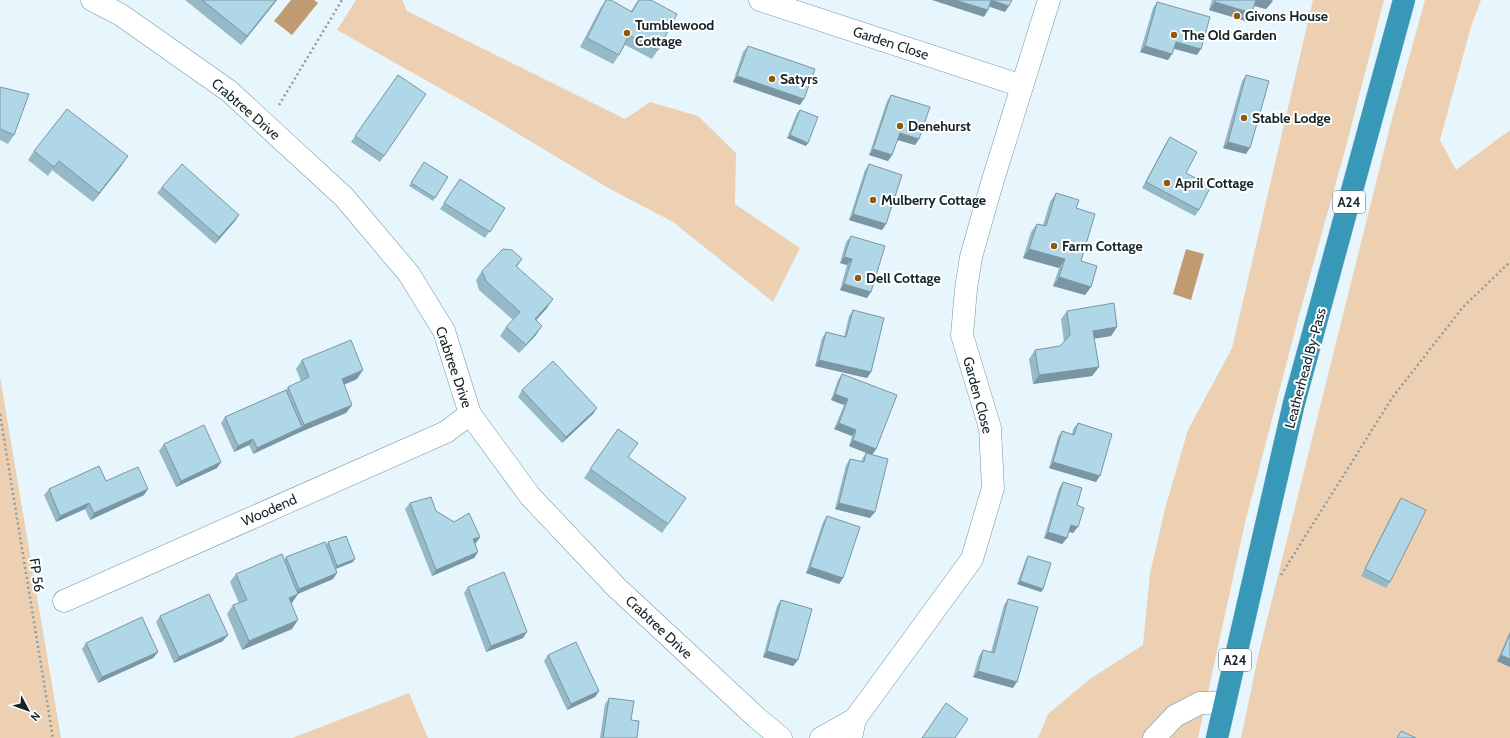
<svg xmlns="http://www.w3.org/2000/svg" width="1510" height="738" font-family="Cabin,sans-serif">
  <style>
    .green { fill: #edd0b1 }
    .water { fill: #c09a70 }
    .lines { fill: none; stroke-linecap: round; stroke-linejoin: round }
    .minor-casing { stroke: #7197a6; stroke-width: 23 }
    .highway-casing { stroke: #d0d3d4; stroke-width: 23 }
    .path { stroke: #8d9ca3; stroke-width: 2.5; stroke-dasharray: 2 3; stroke-linecap: butt }
    .minor { stroke: #fff; stroke-width: 22 }
    .highway { stroke: #3898b7; stroke-width: 22 }
    .wall { fill: #96b9c7 }
    .shaded-wall { fill: #7a96a2 }
    .building { fill: #afd7e7; stroke: #7a96a2 }
    .poi-dot { fill: #8f5a0d; stroke: #fff; stroke-width: 1.5 }
    .labels { text-anchor: middle; dominant-baseline: central; stroke-width: 4; stroke-linejoin: round; paint-order: stroke }
    .shield { fill: #fff; stroke: #5b666a; stroke-width: 1 }
    .shield-label { font-size: 13px; font-weight: bold; fill: #15242a }
    .poi-label { font-size: 14px; font-weight: bold; fill: #15242a; stroke: #fff; text-anchor: start }
    .street-label { font-size: 14px; fill: #15242a; stroke: #fff }
  </style>
  <rect width="100%" height="100%" fill="#e7f6fd"/>
  <path class="green" d="M356,0H402L407,11L625,119L650,102L698,116L736,153L735,204L800,248L773,302L673,222L610,189L482,112L337,30Z
    M1313,0H1384L1345,150L1298,319L1245,523L1198,738H1038L1048,714L1090,679L1143,645L1150,573L1166,505L1188,430L1232,348Z
    M1425,0H1481L1471,27L1440,140L1456,170L1510,130V738H1241L1259,652L1390,126Z
    M0,377L61,738H0Z
    M409,693L428,738H292Z"/>
  <path class="water" d="M291,0H314L318,3L292,35L274,21Z
    M1186,249L1204,254L1191,300L1173,294Z"/>
  <g class="lines">
    <g class="minor-casing">
      <path id="minor" d="M92,0L121,15L229,91L344,197L409,274L444,331L470,414L530,496L616,587L757,718L781,738
        M760,0L1022,86
        M64,601L446,432L470,414
        M855,719L972,559L993,488L990,428L962,335L966,289L971,257L992,183L1049,0
        M821,738L855,719L851,738
        M1154,738L1175,716L1200,703H1225"/>
    </g>
    <g class="highway-casing">
      <path id="highway" d="M1217,738L1294,403L1404,0"/>
    </g>
    <path class="path" d="M279,105L342,0
      M0,414L53,738
      M1281,575L1392,398L1463,307L1510,262"/>
    <use href="#minor" class="minor"/>
    <use href="#highway" class="highway"/>
  </g>
  <path class="wall" d="M185,0H277L241,45Z
    M606,0L631,11L638,0H651L658,50L652,59L625,45L619,55L613,64L580,47L601,7Z
    M1212,0H1273L1266,9L1254,6L1252,13L1246,21L1209,10Z
    M1157,2L1197,55L1174,49L1172,54L1168,60L1140,52L1153,8Z
    M748,46L800,105L733,82L743,52Z
    M398,75L426,94L380,162L351,142Z
    M1246,75V154L1223,148L1242,81Z
    M0,87L14,135L8,144L0,140Z
    M891,95L919,139L915,145L897,140L892,155L888,161L869,155L887,101Z
    M800,110L806,146L787,138L797,113Z
    M1170,137L1199,210L1195,216L1142,188L1166,143Z
    M34,151L122,165L93,202L52,170L48,176L28,160Z
    M424,162L448,177L433,201L409,186Z
    M869,164L886,224L882,230L849,220L865,170Z
    M460,179L505,208L485,238L440,209Z
    M162,187L239,215L235,221L215,244L157,193Z
    M1056,193L1076,208L1081,261L1091,287L1085,295L1053,286L1059,268L1023,258L1031,232L1037,224L1043,225L1050,202Z
    M851,236L867,298L840,290L847,265L840,263L846,242Z
    M522,259L517,267L547,308L536,320V335L519,353L500,336L506,327L513,320L479,290L476,280L482,271Z
    M853,310L871,372L867,378L815,366L822,338L826,332L844,337L849,316Z
    M1067,311L1117,327L1111,336L1094,338L1099,367L1092,376L1033,384L1029,359L1035,350L1060,346L1064,342L1061,319Z
    M302,360L357,379L344,385L352,405L346,413L298,433L253,454L249,445L234,452L221,423L225,417L286,390L288,387L301,381L296,369Z
    M842,374L876,449L872,455L870,518L835,509L846,465L850,459L861,462L862,459L866,453L871,455L849,446L852,436L834,429L844,405L831,400L838,380Z
    M522,390L593,414L562,443L518,397Z
    M1078,423L1096,482L1049,468L1058,437L1062,431L1072,434L1073,429Z
    M618,429L628,457L686,498L662,533L584,478Z
    M164,444L221,462L217,468L176,487L159,451Z
    M106,481L144,495L90,520L85,509L56,522L44,495L49,489Z
    M1063,482L1077,505L1073,533L1068,531L1067,538L1062,544L1044,538L1059,488Z
    M1401,498L1390,582L1386,588L1361,576L1397,504Z
    M410,503L436,511L480,537L476,543H475L478,552L474,558L432,576L405,509Z
    M827,516L843,578L839,584L806,573L823,522Z
    M328,542L353,562L336,569L337,573L333,579L298,594L291,603L292,629L242,650L227,614L233,605L239,603L230,582L236,574L284,560L286,557L326,545Z
    M1028,556L1043,589L1041,592L1017,584L1026,559Z
    M468,587L523,638L486,652L464,593Z
    M1008,599L1013,688L973,677L979,656L983,650L991,652L1004,605Z
    M781,600L798,660L793,666L763,657L777,606Z
    M160,616L223,641L174,663L156,622Z
    M1510,631V667L1497,661Z
    M86,643L158,652L153,658L98,683L82,649Z
    M548,655L599,691L595,697L567,710L544,661Z
    M609,698L631,720L637,738H600L605,704Z"/>
  <path class="shaded-wall" d="M276,0H277L241,45L247,36Z
    M932,0H955L988,10L984,17Z
    M991,0L1009,6L1005,12L987,6Z
    M1254,0H1270L1273,1L1266,9L1251,5Z
    M1215,2L1252,13L1246,21L1209,10Z
    M1176,42L1201,49L1197,55L1172,48Z
    M1145,46L1172,54L1168,60L1140,52Z
    M737,76L804,99L800,105L733,82Z
    M900,133L919,139L915,145L895,139Z
    M790,135L808,143L806,146L787,138Z
    M1228,142L1250,148L1246,154L1223,148Z
    M873,149L892,155L888,161L869,155Z
    M128,156L122,165L93,202L99,193Z
    M853,214L886,224L882,230L849,220Z
    M239,215L235,221L215,244L219,237Z
    M1029,249L1065,259L1059,268L1023,258Z
    M844,257L852,259L847,265L840,263Z
    M1059,277L1091,287L1085,295L1053,286Z
    M844,284L871,292L867,298L840,290Z
    M553,299L547,308L529,328L535,319Z
    M542,326L536,335L519,353L526,345Z
    M1117,327L1111,336L1087,340L1093,331Z
    M819,360L871,372L867,378L815,366Z
    M1099,367L1092,376L1033,384L1039,375Z
    M363,370L357,379L335,388L342,379Z
    M835,394L848,399L844,405L831,400Z
    M352,405L346,413L298,433L253,454L257,448L302,427L304,425Z
    M597,408L593,414L562,443L566,437Z
    M839,423L856,430L852,436L834,429Z
    M253,439L249,445L234,452L238,446Z
    M853,440L876,449L872,455L849,446Z
    M221,462L217,468L176,487L181,481Z
    M1053,462L1100,476L1096,482L1049,468Z
    M148,489L144,495L90,520L94,513Z
    M89,503L85,509L56,522L60,516Z
    M839,503L875,512L870,518L835,509Z
    M1071,525L1078,527L1073,533L1066,531Z
    M1048,532L1067,538L1062,544L1044,538Z
    M480,537L476,543L469,545L473,539Z
    M478,552L474,558L432,576L436,570Z
    M355,559L353,562L335,569L337,566Z
    M810,567L843,578L839,584L806,573Z
    M337,573L333,579L295,595L299,589Z
    M1020,581L1043,589L1041,592L1017,584Z
    M298,594L292,603L283,607L289,598Z
    M298,620L292,629L242,650L249,641Z
    M527,632L523,638L486,652L491,646Z
    M228,635L223,641L174,663L179,657Z
    M767,651L798,660L793,666L763,657Z
    M158,652L153,658L98,683L102,677Z
    M1501,655L1510,659V667L1497,661Z
    M978,671L1017,682L1013,688L973,677Z
    M599,691L595,697L567,710L571,704Z"/>
  <path class="building" d="M202,0H276L247,36Z
    M606,0H611L632,12L639,0H651L677,14L658,50L629,35L619,55L587,38Z
    M955,0H1012L1009,6L991,0L988,10Z
    M1215,0H1256L1252,13L1215,2Z
    M1157,2L1210,17L1201,49L1176,42L1172,54L1145,46Z
    M748,46L815,69L804,99L737,76Z
    M398,75L426,94L384,156L355,136Z
    M1246,75L1269,81L1250,148L1228,142Z
    M0,87L29,94L14,135L0,129Z
    M891,95L930,107L919,139L900,133L892,155L873,149Z
    M67,109L128,156L99,193L59,161L54,167L34,151Z
    M800,110L818,117L808,143L790,135Z
    M1170,137L1197,152L1186,173L1211,186L1199,210L1146,182Z
    M424,162L448,177L435,198L411,183Z
    M182,164L239,215L219,237L162,187Z
    M869,164L902,175L886,224L853,214Z
    M460,179L505,208L490,232L444,203Z
    M1056,193L1079,200L1076,208L1095,214L1081,261L1097,266L1091,287L1059,277L1065,259L1029,249L1037,224L1046,226Z
    M851,236L885,246L871,292L844,284L852,259L844,257Z
    M503,249L512,250L522,259L516,266L553,299L535,319L542,326L526,345L506,327L520,312L486,281L482,271Z
    M1114,303L1117,327L1093,331L1099,367L1039,375L1035,350L1060,346L1070,335L1067,311Z
    M853,310L884,318L871,372L819,360L826,332L846,337Z
    M351,340L363,370L342,379L352,405L304,425L288,387L309,377L302,360Z
    M553,361L597,408L566,437L522,390Z
    M842,374L897,395L876,449L853,440L856,430L839,423L848,399L835,394Z
    M286,390L302,427L257,448L253,439L238,446L225,417Z
    M1078,423L1112,434L1100,476L1053,462L1062,431L1074,435Z
    M204,425L221,462L181,481L164,444Z
    M618,429L638,443L628,457L686,498L668,524L590,469Z
    M866,453L888,459L875,512L839,503L850,459L864,462Z
    M99,466L106,481L138,467L148,489L94,513L89,503L60,516L49,489Z
    M1063,482L1082,488L1077,505L1084,508L1078,527L1071,525L1067,538L1048,532Z
    M431,497L436,511L454,522L469,513L480,537L473,539L478,552L436,570L410,503Z
    M1401,498L1426,510L1390,582L1365,569Z
    M827,516L860,527L843,578L810,567Z
    M346,536L355,559L337,566L328,542Z
    M325,542L337,573L299,589L286,557Z
    M282,554L298,594L289,598L298,620L249,641L233,605L247,600L236,574Z
    M1028,556L1051,563L1043,589L1020,581Z
    M504,572L527,632L491,646L468,587Z
    M209,594L228,635L179,657L160,616Z
    M1008,599L1038,607L1017,682L978,671L983,650L994,653Z
    M781,600L812,609L798,660L767,651Z
    M142,617L158,652L102,677L86,643Z
    M1510,634V659L1501,655Z
    M576,642L599,691L571,704L548,655Z
    M609,698L634,701L631,720L639,721L637,738H603Z
    M946,703L968,719L955,738H922Z
    M1401,731L1416,738H1397Z"/>
  <g class="poi-dot">
    <circle cx="1237" cy="16" r="4"/>
    <circle cx="627" cy="33" r="4"/>
    <circle cx="1174" cy="35" r="4"/>
    <circle cx="772" cy="79" r="4"/>
    <circle cx="1244" cy="118" r="4"/>
    <circle cx="900" cy="126" r="4"/>
    <circle cx="1167" cy="183" r="4"/>
    <circle cx="873" cy="200" r="4"/>
    <circle cx="1054" cy="246" r="4"/>
    <circle cx="858" cy="278" r="4"/>
  </g>
  <g class="labels">
    <g class="shield">
      <rect x="1333" y="191" width="32" height="22" rx="3"/>
      <rect x="1219" y="649" width="32" height="22" rx="3"/>
    </g>
    <g class="shield-label">
      <text x="1349" y="202">A24</text>
      <text x="1235" y="660">A24</text>
    </g>
    <g class="poi-label">
      <text x="1245" y="16">Givons House</text>
      <text x="635" y="25">Tumblewood<tspan x="635" dy="16">Cottage</tspan></text>
      <text x="1182" y="35">The Old Garden</text>
      <text x="780" y="79">Satyrs</text>
      <text x="1252" y="118">Stable Lodge</text>
      <text x="908" y="126">Denehurst</text>
      <text x="1175" y="183">April Cottage</text>
      <text x="881" y="200">Mulberry Cottage</text>
      <text x="1062" y="246">Farm Cottage</text>
      <text x="866" y="278">Dell Cottage</text>
    </g>
    <g class="street-label">
      <text transform="translate(891 43) rotate(18)">Garden Close</text>
      <text transform="translate(246 109) rotate(41)">Crabtree Drive</text>
      <text transform="translate(454 367) rotate(71)">Crabtree Drive</text>
      <text transform="translate(1305 368) rotate(-75)">Leatherhead By-Pass</text>
      <text transform="translate(978 395) rotate(75)">Garden Close</text>
      <text transform="translate(269 510) rotate(-24)">Woodend</text>
      <text transform="translate(37 575) rotate(81)">FP 56</text>
      <text transform="translate(659 627) rotate(43)">Crabtree Drive</text>
    </g>
  </g>
  <g transform="translate(28 710) rotate(131)" stroke="#ffffff" stroke-width="3" paint-order="stroke">
  <path d="M0-3L7 15L0 10L-7 15Z" fill="#15242a"/>
  <text y="-6" font-size="11" font-weight="bold" text-anchor="middle" fill="#15242a">N</text>
  </g>
</svg>
